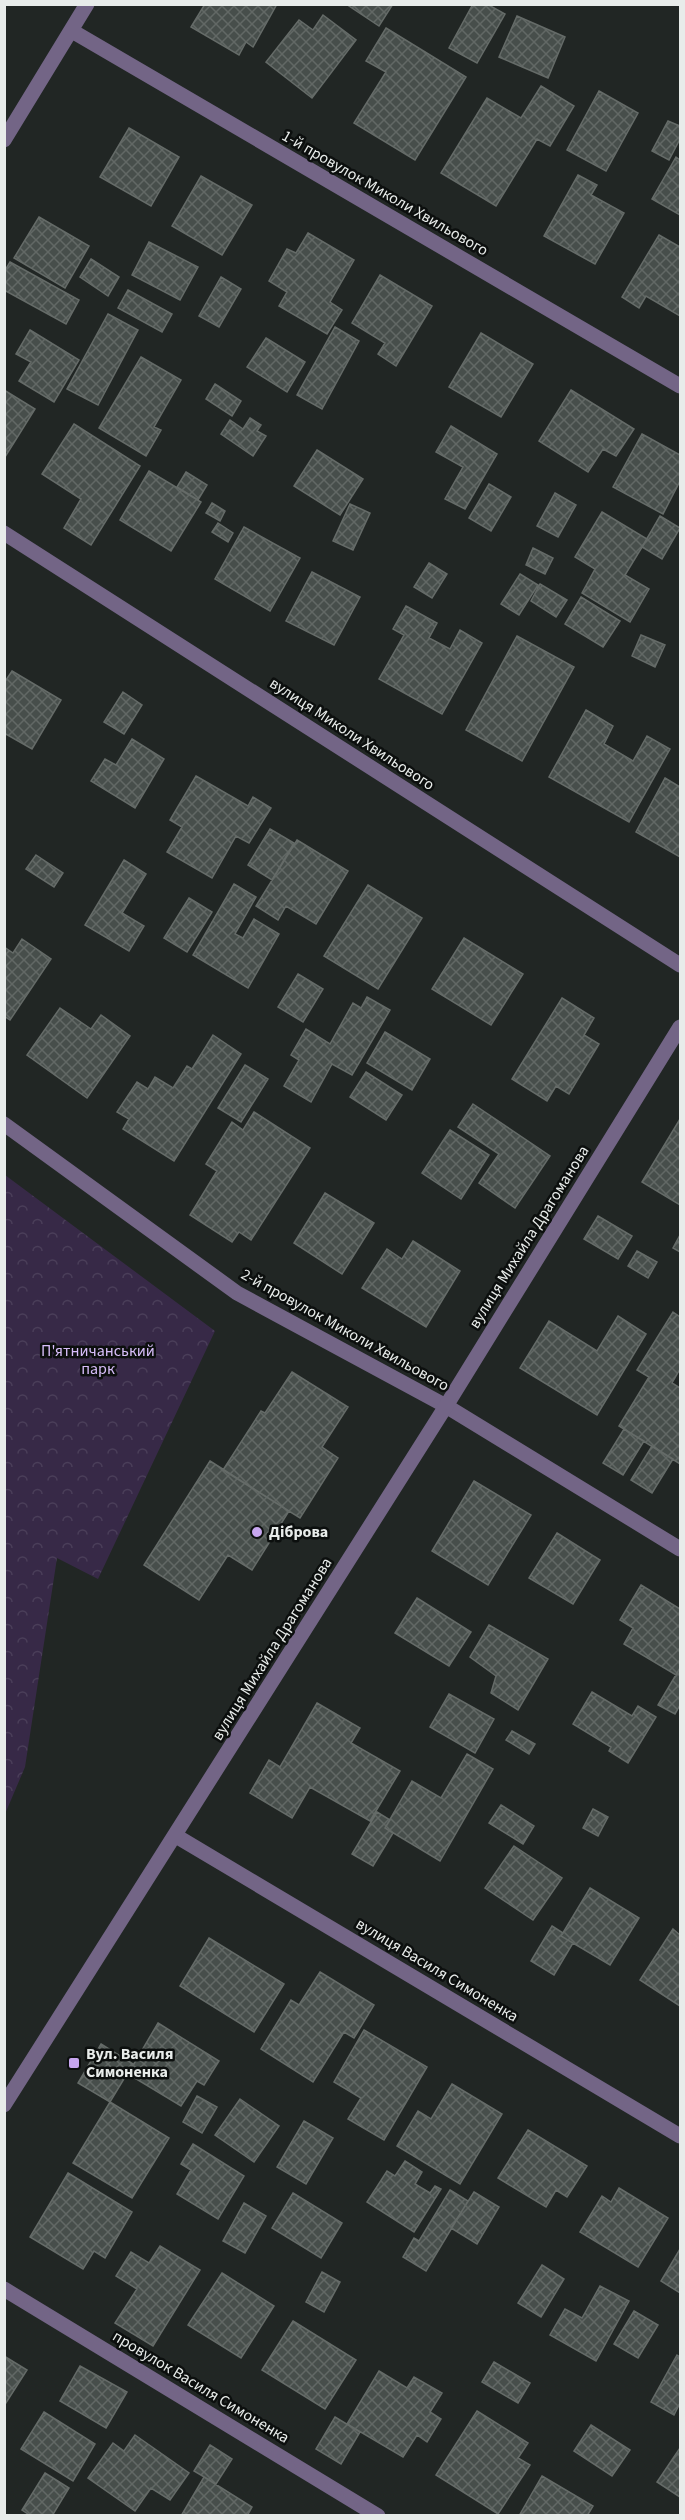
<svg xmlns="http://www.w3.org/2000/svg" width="685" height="2520" font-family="'Source Sans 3',sans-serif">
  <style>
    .park { fill: url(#park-crowns) }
    .building { fill: url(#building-cross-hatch); stroke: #656b68; stroke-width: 1.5 }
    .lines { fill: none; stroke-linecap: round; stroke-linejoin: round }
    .minor { stroke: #736586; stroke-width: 15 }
    .tertiary { stroke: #736586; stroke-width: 15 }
    .poi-dot { fill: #c7a6ef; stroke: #0c0f0e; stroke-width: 2 }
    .labels { text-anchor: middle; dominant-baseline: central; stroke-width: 5; stroke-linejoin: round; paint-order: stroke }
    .street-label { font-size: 16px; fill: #e8ecea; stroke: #0c0f0e }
    .park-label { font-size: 16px; fill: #d8befa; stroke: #0c0f0e }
    .poi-label { font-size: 16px; font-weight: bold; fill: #e8ecea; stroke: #0c0f0e; text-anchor: start }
  </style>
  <defs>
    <pattern id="park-crowns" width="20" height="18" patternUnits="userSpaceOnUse" patternTransform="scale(1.5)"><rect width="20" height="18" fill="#372947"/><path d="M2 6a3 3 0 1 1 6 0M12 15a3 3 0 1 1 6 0" fill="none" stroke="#4a3e59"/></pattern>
    <pattern id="building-cross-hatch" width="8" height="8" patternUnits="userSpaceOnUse" patternTransform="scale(1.5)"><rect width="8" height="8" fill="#474e4b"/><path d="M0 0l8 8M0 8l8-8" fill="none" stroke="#626865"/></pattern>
  </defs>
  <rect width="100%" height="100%" fill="#212624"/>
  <path class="park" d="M5,1175L215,1331L98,1579L57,1558L25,1767L5,1814Z"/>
  <path class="building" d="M205,4H277L253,47L246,42L239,55L191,27Z
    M346,4H393L379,26Z
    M473,4H487L505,14L477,63L449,48Z
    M323,15L356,40L312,98L266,62L299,20L313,30Z
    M517,16L565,37L548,78L499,57Z
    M386,28L466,77L415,160L354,123L386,72L366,61Z
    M541,86L574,106L550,146L537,139L496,206L441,173L487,98L521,118Z
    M599,91L638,113L606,171L567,150Z
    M668,121L680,126V139L669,160L652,151Z
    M129,128L179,157L151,206L100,177Z
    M676,157L680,160V215L652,199Z
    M578,175L597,185L591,195L624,213L595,264L544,236Z
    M201,176L252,205L222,255L172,226Z
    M39,217L89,246L65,288L14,258Z
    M308,233L354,260L330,302L342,310L327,334L279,306L287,292L269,281L287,249L296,253Z
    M659,235L680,247V316L646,296L639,308L622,297Z
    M149,242L198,267L180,300L132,275Z
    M91,259L119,277L108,296L80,277Z
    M10,262L79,300L66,324L4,290V272Z
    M380,275L432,306L396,366L378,354L385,343L352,323Z
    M221,277L241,289L219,327L199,316Z
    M128,290L172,314L162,332L118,308Z
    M108,314L138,330L98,405L67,389Z
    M335,327L359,341L322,409L297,395Z
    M30,330L79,360L54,402L19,381L31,362L16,354Z
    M481,333L533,364L501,417L449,387Z
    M266,338L305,362L287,392L247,367Z
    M141,357L181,380L154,427L161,430L146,456L99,428Z
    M215,384L241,401L232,416L206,399Z
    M4,390L35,409L5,457H4Z
    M571,390L634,429L616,456L603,449L588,472L539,441Z
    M250,418L261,425L257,431L266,436L253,456L221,434L230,420L243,429Z
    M74,424L140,466L91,545L64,528L81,499L42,474Z
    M451,426L497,454L465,509L445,499L463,467L436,452Z
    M642,434L680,455V481L663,514L613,487Z
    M317,450L363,479L340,515L294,486Z
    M149,471L201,502L171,551L120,520Z
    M186,472L207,485L198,500L177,487Z
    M489,484L511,497L491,531L469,518Z
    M555,493L576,505L558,537L537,526Z
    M212,503L225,511L220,521L206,513Z
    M350,504L370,513L353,550L333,541Z
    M602,512L647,539L625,575L649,589L630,622L582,593L595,569L575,557Z
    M660,516L680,528L662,559L642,547Z
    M218,523L233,533L228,542L212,532Z
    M244,527L300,558L270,611L215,579Z
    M533,548L553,558L545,574L526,565Z
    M429,563L447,574L432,598L414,587Z
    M312,572L360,597L334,645L286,621Z
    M520,574L538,585L519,615L501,604Z
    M540,584L567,600L556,617L531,601Z
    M581,597L620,621L603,647L565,624Z
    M406,606L437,623L429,638L450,649L460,630L482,643L442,714L379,679L404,635L393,629Z
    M641,635L665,645L655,667L632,656Z
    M517,636L574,667L522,761L466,730Z
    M12,671L61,700L32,749L4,733V683Z
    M123,692L142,705L124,734L104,722Z
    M586,710L613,726L604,744L633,761L647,736L670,749L629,822L549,777Z
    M132,739L164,759L135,808L91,781L105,759L116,765Z
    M196,776L248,806L253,797L271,808L249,843L236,836L212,878L167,852L182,827L170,820Z
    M665,778L680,787V857L636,832Z
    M270,829L294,843L272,880L248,865Z
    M297,840L348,871L316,924L286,906L278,920L256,906Z
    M36,855L63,873L54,887L26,869Z
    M124,860L146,874L122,913L144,926L129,951L85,925Z
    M234,884L256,897L235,934L243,938L254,919L279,934L248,988L193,955Z
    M368,885L422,918L378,989L324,956Z
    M189,898L212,912L187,952L164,938Z
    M464,938L523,974L491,1025L432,989Z
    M22,939L51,959L10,1020L4,1016V947L13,953Z
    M298,974L323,989L303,1022L278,1007Z
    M367,997L390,1010L352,1075L332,1064L311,1102L284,1086L299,1060L291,1055L306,1029L330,1044L353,1003L361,1008Z
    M562,998L594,1018L584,1035L599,1044L569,1094L556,1086L547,1101L512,1079Z
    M60,1008L91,1029L101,1015L130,1036L87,1098L27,1055Z
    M385,1032L430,1059L412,1090L367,1063Z
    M213,1035L241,1054L174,1161L123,1129L129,1119L117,1112L137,1082L148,1089L155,1077L173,1088L187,1066L192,1069Z
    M245,1065L268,1079L241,1122L218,1108Z
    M366,1072L402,1095L386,1120L350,1097Z
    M473,1104L550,1156L515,1208L479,1183L499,1154L458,1127Z
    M254,1112L310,1148L251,1240L239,1232L232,1242L190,1215L217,1171L206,1164L232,1122L243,1130Z
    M680,1119V1205L642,1182Z
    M450,1130L489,1155L461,1199L422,1173Z
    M325,1193L374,1223L342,1274L294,1243Z
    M598,1216L632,1236L618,1259L584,1239Z
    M680,1235V1252L673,1248Z
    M413,1241L460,1271L426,1327L362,1288L387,1249L402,1259Z
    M637,1251L657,1262L648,1278L628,1266Z
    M673,1312L680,1317V1369L672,1383L680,1388V1464L619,1426L649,1377L637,1370Z
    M618,1316L646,1334L597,1415L520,1368L549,1321L597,1351Z
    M292,1372L348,1407L322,1447L338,1458L300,1518L223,1470L261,1411L265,1413Z
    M624,1429L644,1441L623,1475L603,1463Z
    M652,1446L673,1459L652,1493L631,1480Z
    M210,1461L289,1511L252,1570L228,1555L199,1600L144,1565Z
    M474,1481L531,1515L488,1585L432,1551Z
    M557,1533L600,1560L573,1604L529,1578Z
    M641,1585L680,1609V1668L676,1675L624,1644L633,1628L620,1620Z
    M417,1598L471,1632L449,1666L395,1633Z
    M489,1625L548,1659L518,1710L491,1693L496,1676L470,1657Z
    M680,1668V1705L675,1714L658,1705Z
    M592,1692L632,1716L638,1706L656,1717L628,1763L609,1751L611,1747L573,1724Z
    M449,1694L494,1719L475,1753L430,1727Z
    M317,1703L360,1728L351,1743L400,1771L370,1821L310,1787L292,1818L250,1793L269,1760L280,1767Z
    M512,1731L535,1744L529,1754L506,1740Z
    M467,1754L493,1769L440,1861L385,1828L412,1781L441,1798Z
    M501,1805L534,1826L523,1844L489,1823Z
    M593,1809L608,1817L598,1836L583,1828Z
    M377,1812L390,1820L385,1828L393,1833L373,1866L352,1854Z
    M514,1846L562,1878L533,1920L485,1888Z
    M590,1888L639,1918L610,1965L561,1936Z
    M552,1926L563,1933L561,1936L573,1943L554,1975L531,1961Z
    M673,1929L680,1935V2006L640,1980Z
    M209,1938L284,1984L254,2032L180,1986Z
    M320,1972L374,2005L354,2038L344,2032L313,2082L261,2049L291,2000L299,2005Z
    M158,2023L219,2061L204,2085L197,2081L181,2106L128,2074Z
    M364,2030L427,2067L384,2140L348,2119L361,2098L334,2082Z
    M101,2044L133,2064L110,2102L78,2083Z
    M452,2084L502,2114L460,2184L397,2146L418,2111L431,2119Z
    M197,2096L217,2107L202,2133L183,2122Z
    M240,2099L279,2126L254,2162L215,2135Z
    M110,2102L169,2138L132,2198L73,2163Z
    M304,2121L333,2138L306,2184L277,2167Z
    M528,2130L587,2166L567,2197L556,2190L546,2207L498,2178Z
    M193,2144L244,2176L218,2219L177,2194L191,2170L181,2164Z
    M405,2161L422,2172L415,2184L430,2193L435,2186L441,2189L414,2232L367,2202L387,2171L395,2176Z
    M68,2173L132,2212L105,2258L94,2251L83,2269L30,2237Z
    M619,2188L668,2218L638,2267L580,2232L602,2196L611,2202Z
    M450,2190L468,2201L426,2271L403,2257L414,2238L419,2241Z
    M474,2192L499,2207L477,2244L451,2228Z
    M293,2193L342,2223L321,2258L272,2228Z
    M244,2203L266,2216L245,2253L223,2241Z
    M160,2246L200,2270L153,2346L115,2323L137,2289L116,2276L131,2252L149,2263Z
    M680,2249V2293L661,2281Z
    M542,2265L564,2279L541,2317L518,2303Z
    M322,2272L340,2282L324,2312L306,2302Z
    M222,2273L274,2306L241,2358L188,2325Z
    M600,2286L629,2301L596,2361L550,2335L565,2309L582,2318Z
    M634,2311L658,2325L638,2358L614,2344Z
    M293,2321L356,2360L325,2409L262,2370Z
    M677,2355L680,2357V2403L674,2415L651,2402Z
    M4,2356L27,2370L4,2406Z
    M494,2362L530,2383L518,2403L482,2382Z
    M80,2366L127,2392L106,2428L60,2401Z
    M379,2371L407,2388L414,2377L442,2393L430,2412L441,2419L427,2442L417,2435L403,2457L347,2424Z
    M477,2411L528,2443L518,2458L530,2465L498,2514L436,2475Z
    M44,2412L95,2444L73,2481L21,2449Z
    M335,2417L360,2432L341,2464L316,2449Z
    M591,2425L630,2450L612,2476L574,2451Z
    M135,2435L189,2473L170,2500L151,2488L135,2511L88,2478L113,2443L124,2451Z
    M210,2445L232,2459L216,2484L194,2471Z
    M680,2448V2497L657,2482Z
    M45,2473L69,2488L52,2516H31L22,2510Z
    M542,2476L593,2506L587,2516H519Z
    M204,2477L252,2507L247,2516H181Z"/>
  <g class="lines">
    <path class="minor" d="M72,31L680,386
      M4,140L87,4
      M4,533L680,965
      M4,1124L237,1293L446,1406L680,1549
      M176,1836L680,2136
      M4,2289L378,2516"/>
    <path class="tertiary" d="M4,2105L446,1406L680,1027"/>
  </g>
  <g class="poi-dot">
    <circle cx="257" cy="1532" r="6"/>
    <rect x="68" y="2057" width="12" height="12" rx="3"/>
  </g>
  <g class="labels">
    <g class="street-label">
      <text transform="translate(385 193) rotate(30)">1-й провулок Миколи Хвильового</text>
      <text transform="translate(352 734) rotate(33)">вулиця Миколи Хвильового</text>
      <text transform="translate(529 1237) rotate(-58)">вулиця Михайла Драгоманова</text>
      <text transform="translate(345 1330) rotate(29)">2-й провулок Миколи Хвильового</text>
      <text transform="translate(272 1649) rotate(-58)">вулиця Михайла Драгоманова</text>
      <text transform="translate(437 1970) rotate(31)">вулиця Василя Симоненка</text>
      <text transform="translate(201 2387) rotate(31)">провулок Василя Симоненка</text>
    </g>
    <g class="park-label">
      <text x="98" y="1351">П'ятничанський<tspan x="98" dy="18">парк</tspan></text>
    </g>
    <g class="poi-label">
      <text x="269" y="1532">Діброва</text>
      <text x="86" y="2054">Вул. Василя<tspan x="86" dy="18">Симоненка</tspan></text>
    </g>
  </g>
  <rect width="685" height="2520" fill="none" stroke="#e8ecea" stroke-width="12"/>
</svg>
